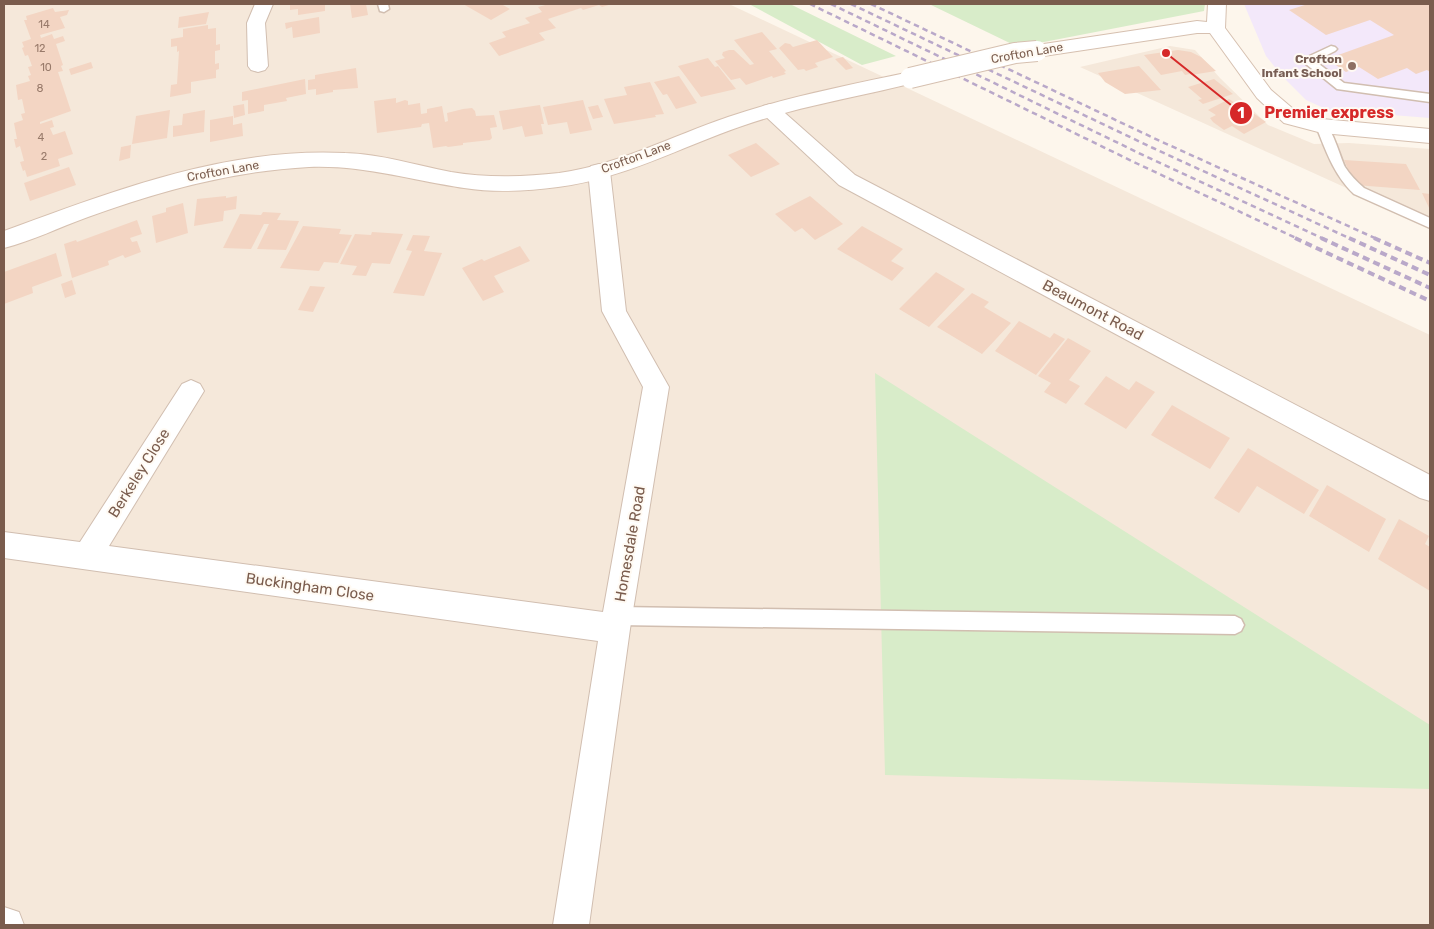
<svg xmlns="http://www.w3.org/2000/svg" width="1434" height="929" font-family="Rubik,sans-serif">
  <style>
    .residential { fill: #f5e8da }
    .education { fill: #f3e8fa }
    .green { fill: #d8ecc9 }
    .building { fill: #f3d5c3 }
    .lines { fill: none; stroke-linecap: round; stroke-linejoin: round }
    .lane-casing { stroke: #d1beb0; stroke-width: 3 }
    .street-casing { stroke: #d1beb0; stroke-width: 2 }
    .secondary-casing { stroke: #d6c0b0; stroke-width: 2 }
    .lane { fill: #fff; fill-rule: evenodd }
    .street { fill: #fff; fill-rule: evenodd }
    .secondary { fill: #fff; fill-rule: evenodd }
    .rail-far1 { stroke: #b9a8c9; stroke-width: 2.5; stroke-dasharray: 5.5 4; stroke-linecap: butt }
    .rail { stroke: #b9a8c9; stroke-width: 4; stroke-dasharray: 7 4.5; stroke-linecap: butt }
    .secondary-bridge-casing { stroke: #d6c0b0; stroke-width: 22; stroke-linecap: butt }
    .secondary-bridge { stroke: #fff; stroke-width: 20 }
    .education-dot { fill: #8d6e63; stroke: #fffaf3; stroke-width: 2 }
    .labels { text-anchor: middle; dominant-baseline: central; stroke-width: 4; stroke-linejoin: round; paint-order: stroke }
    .far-number-label { font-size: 11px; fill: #987a6a }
    .far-street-label { font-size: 12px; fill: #7a5c4d; stroke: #fffaf3 }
    .far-education-label { font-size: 12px; font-weight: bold; fill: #785e54; stroke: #fffaf3; text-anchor: end }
    .street-label { font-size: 15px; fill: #7a5c4d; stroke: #fffaf3 }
    .leader { fill: none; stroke: #d62828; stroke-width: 2 }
    .callout-dot { fill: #d62828; stroke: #fffaf3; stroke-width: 2 }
    .mark-label { font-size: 15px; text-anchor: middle; font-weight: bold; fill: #fff }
    .callout-label { font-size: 16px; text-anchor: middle; font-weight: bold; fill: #d62828; stroke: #fffaf3; stroke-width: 4; stroke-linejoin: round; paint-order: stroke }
  </style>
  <rect width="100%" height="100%" fill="#fdf6ec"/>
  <path class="residential" d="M4,4H729L1430,335V925H4Z
    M1170,46L1195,50L1220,78L1268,125L1314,144L1349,143L1430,149V226L1080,67Z"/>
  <path class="education" d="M1244,4H1430V118L1328,110L1306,100L1282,76L1266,56Z"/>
  <path class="green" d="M749,4H790L896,56L862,65Z
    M929,4H1205L1204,11L1018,47Z
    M875,373L1430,725V789L885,775Z"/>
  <path class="building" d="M290,4H325V11L298,15V9L290,10Z
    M350,4H366L368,15L352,18Z
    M463,4H506L503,5L510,9L491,20Z
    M549,4H612L602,7L599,5L583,10L581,8L548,19L556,28L539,33L545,40L499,56L489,43L506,37L502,32L530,23L525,18L542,12L538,7Z
    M1308,4H1430V72L1427,70L1416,74L1407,68L1378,79L1359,67L1346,72L1327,59L1394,35L1370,20L1326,35L1289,10Z
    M53,8L55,12L69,10L67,15L60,17L65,28L40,35L41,38L52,34L54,39L63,36L65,41L56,44L63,65L61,66L63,71L58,72L71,111L40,122V124L52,120L54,127L50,128L53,135L65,131L73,154L58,159L60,166L27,177L25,170L23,171L20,162L24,161L20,146L16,148L14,139H17L14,123L23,120L21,114L25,113L22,99L18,100L16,85L30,81L28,76L31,75L28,67L32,66L28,55L25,56L22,48L24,47L22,42L31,39L24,20H27L26,16Z
    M209,12L206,24L178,28L179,17Z
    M319,17L320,33L293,38L292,27L286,29L285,23Z
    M208,25V29L216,28V45L220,44V50L215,51V64L219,63V69L216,70V78L191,82V93L170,97L171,85L177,84L179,51L177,52V46L171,47V39L183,37V29Z
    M762,32L777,49L769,51L786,71L784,72L786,74L773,78L772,76L746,85L740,78L731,80L715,61L725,58L722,55L723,52L729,50H734L750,65L754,64L734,40Z
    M817,40L833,57L815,63L818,67L806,71L804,69L798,70L779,48L785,43L790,44L793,47Z
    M1178,50L1191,52L1201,57L1216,71L1191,75L1190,74L1185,75L1182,71L1161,75L1144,55Z
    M843,57L853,68L846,70L835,59Z
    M708,58L715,67L718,66L736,89L701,97L678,66Z
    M91,62L93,68L71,75L69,69Z
    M1139,66L1161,90L1125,94L1105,82L1098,73Z
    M356,68L358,88L333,90V92L316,95V89L308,90V80L315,79V75Z
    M679,76L697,103L676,109L667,94L663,95L654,82Z
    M305,79L306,94L286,98L287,101L264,105V111L248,114V100L242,101V92Z
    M1214,79L1233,94L1203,104L1198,100L1202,99L1188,87Z
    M650,82L664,114L655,115L656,117L614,124L604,99L627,95L624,87Z
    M396,98V103L405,100L408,101V105L420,103L421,114L427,113V109L442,106L445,122L448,121L447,113L463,109L472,108L475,111L476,116L494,115L497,127L490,128L492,138L490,140L463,143V145L448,147L446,146L433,148L429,123L422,124L421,127L377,133L374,101Z
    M1229,99L1241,107L1243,106L1266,122L1244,134L1232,126L1224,130L1213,122L1210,118L1216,115L1208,110Z
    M583,100L592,130L570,134L567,122L548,125L543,107Z
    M244,104L245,115L234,118L233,106Z
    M540,105L544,124H541L543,134L525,137L522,126L503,130L499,111Z
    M598,105L603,117L593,119L588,107Z
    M170,110L167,138L132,144L136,116Z
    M205,110L204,132L173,137V126L182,125L183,114Z
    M233,116V125L242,123L243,136L210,142V120Z
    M756,143L780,164L751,177L728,155Z
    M131,145L130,158L119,161L121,147Z
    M1344,160L1406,164L1420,190L1355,185Z
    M69,167L76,185L30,201L24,183Z
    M1422,193L1430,194V210Z
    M226,196V198L237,196L236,209L224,211L223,221L194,226L197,199Z
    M810,196L843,224L815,240L802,228L795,232L775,214Z
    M183,203L188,233L156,243L152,216L166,212V208Z
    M263,212L281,213L277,220L299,221L286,250L257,249L269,224H264L251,249L223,248L240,214L261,215Z
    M137,220L142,234L130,238L132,242L137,241L141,252L125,258L123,255L108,261L109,265L72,278L64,244L76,240L77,242Z
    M303,226L341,229L339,234L352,235L338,263L324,262L319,271L280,268Z
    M862,226L903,249L891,261L904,268L892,281L837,249Z
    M372,232L403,234L390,264L372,263L366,276L352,275L357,266L340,264L355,234L371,235Z
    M413,235L430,236L424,251L442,253L424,296L393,293L412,251L406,250Z
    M520,246L530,261L494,276L504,292L483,301L462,268L482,259L484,261Z
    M56,253L62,276L32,287L33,293L4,304V272Z
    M936,272L965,289L929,327L899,309Z
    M72,280L76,294L65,298L61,284Z
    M310,286L325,287L313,312L298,310Z
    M972,293L989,302L984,307L1011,323L982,354L937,327Z
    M1019,321L1050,338L1054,333L1065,339L1036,375L995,351Z
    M1068,338L1091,351L1069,380L1080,386L1066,404L1044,392L1051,383L1038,376Z
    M1106,376L1129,390L1136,381L1155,392L1126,429L1084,404Z
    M1172,405L1230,438L1210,469L1151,435Z
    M1248,448L1319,490L1304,514L1257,486L1239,513L1214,498Z
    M1327,485L1386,519L1369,552L1309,516Z
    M1399,519L1429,536L1425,544L1430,547V591L1378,559Z"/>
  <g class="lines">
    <g class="lane-casing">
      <path id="lane" d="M378,4H388L389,9L384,12L380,11Z
        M1331,46L1335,47L1337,49L1335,51L1315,61L1344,83L1430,94V102L1337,89L1301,60Z
        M1322,122C1332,125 1340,157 1345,167C1350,175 1357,182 1364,188L1430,218V228L1354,194C1334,175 1326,151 1316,126Z
        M618,607L1235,616L1241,619L1244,625L1241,631L1235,634L618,625L612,622L609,616L612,610Z"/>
    </g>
    <g class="street-casing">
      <path id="street" d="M255,4H273L265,23L268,66L265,70L258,72L251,70L248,66L247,23Z
        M770,104L777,106L855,175L1430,475V501L1420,498L839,185L763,114L760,110L763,106Z
        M599,164L607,166L610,171L626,311L669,387L630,629L589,925H553L598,641L4,558V532L80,542L182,384L191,380L200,384L204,391L109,546L603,612L643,387L602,311L588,171L591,166Z
        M4,907L19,912L24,925H4Z"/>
    </g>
    <g class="secondary-casing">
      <path id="secondary" d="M1208,4H1226L1225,28L1271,90L1298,113L1322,119L1430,129V143L1322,133L1284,123L1257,98L1210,33H1197L1037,57L1030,55L1028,51L1030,47L1037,45L1197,21L1207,22Z
        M910,72L917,74L920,78L917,82C859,97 799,106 742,126C681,147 623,179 558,187C527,191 495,193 464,188C410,180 364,165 309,167C232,171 160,191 88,217C60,227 32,241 4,248V231C113,191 226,147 345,153C381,154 415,165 451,172C486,178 523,177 559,173C618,165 672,136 728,117C787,97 849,85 910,72Z"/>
    </g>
    <use href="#lane" class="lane"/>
    <use href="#street" class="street"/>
    <use href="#secondary" class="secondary"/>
    <path class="rail-far1" d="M810,4L1138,164L1298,239
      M831,4L1145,156L1324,239
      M851,4L1153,148L1351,239
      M871,4L1160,141L1377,239"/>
    <path class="rail" d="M1295,238L1430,301
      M1321,238L1430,288
      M1349,238L1430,275
      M1374,238L1430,263"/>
    <g class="secondary-bridge-casing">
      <path id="secondary-bridge" d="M910,78L1015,53L1037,51"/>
    </g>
    <use href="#secondary-bridge" class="secondary-bridge"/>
  </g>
  <circle class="education-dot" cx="1352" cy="66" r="5"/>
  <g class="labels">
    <g class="far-number-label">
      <text x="44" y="24">14</text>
      <text x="40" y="48">12</text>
      <text x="46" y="67">10</text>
      <text x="40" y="88">8</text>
      <text x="41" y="137">4</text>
      <text x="44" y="156">2</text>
    </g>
    <g class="far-street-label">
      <text transform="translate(1027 53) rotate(-10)">Crofton Lane</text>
      <text transform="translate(636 157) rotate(-20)">Crofton Lane</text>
      <text transform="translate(223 171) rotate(-10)">Crofton Lane</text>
    </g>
    <g class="far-education-label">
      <text x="1342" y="59">Crofton<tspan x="1342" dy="14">Infant School</tspan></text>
    </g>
    <g class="street-label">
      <text transform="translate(1093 310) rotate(28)">Beaumont Road</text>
      <text transform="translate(139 473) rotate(-58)">Berkeley Close</text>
      <text transform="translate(630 544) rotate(-80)">Homesdale Road</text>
      <text transform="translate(310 587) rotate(8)">Buckingham Close</text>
    </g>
  </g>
  <path class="leader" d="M1166 53L1241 113"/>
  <g class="callout-dot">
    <circle cx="1166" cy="53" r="5"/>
    <circle cx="1241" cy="113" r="12"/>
  </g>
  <g class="mark-label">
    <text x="1241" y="118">1</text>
  </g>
  <g class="callout-label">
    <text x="1329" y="118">Premier express</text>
  </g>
  <rect width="1434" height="929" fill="none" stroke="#7a5c4d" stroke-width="10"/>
</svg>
